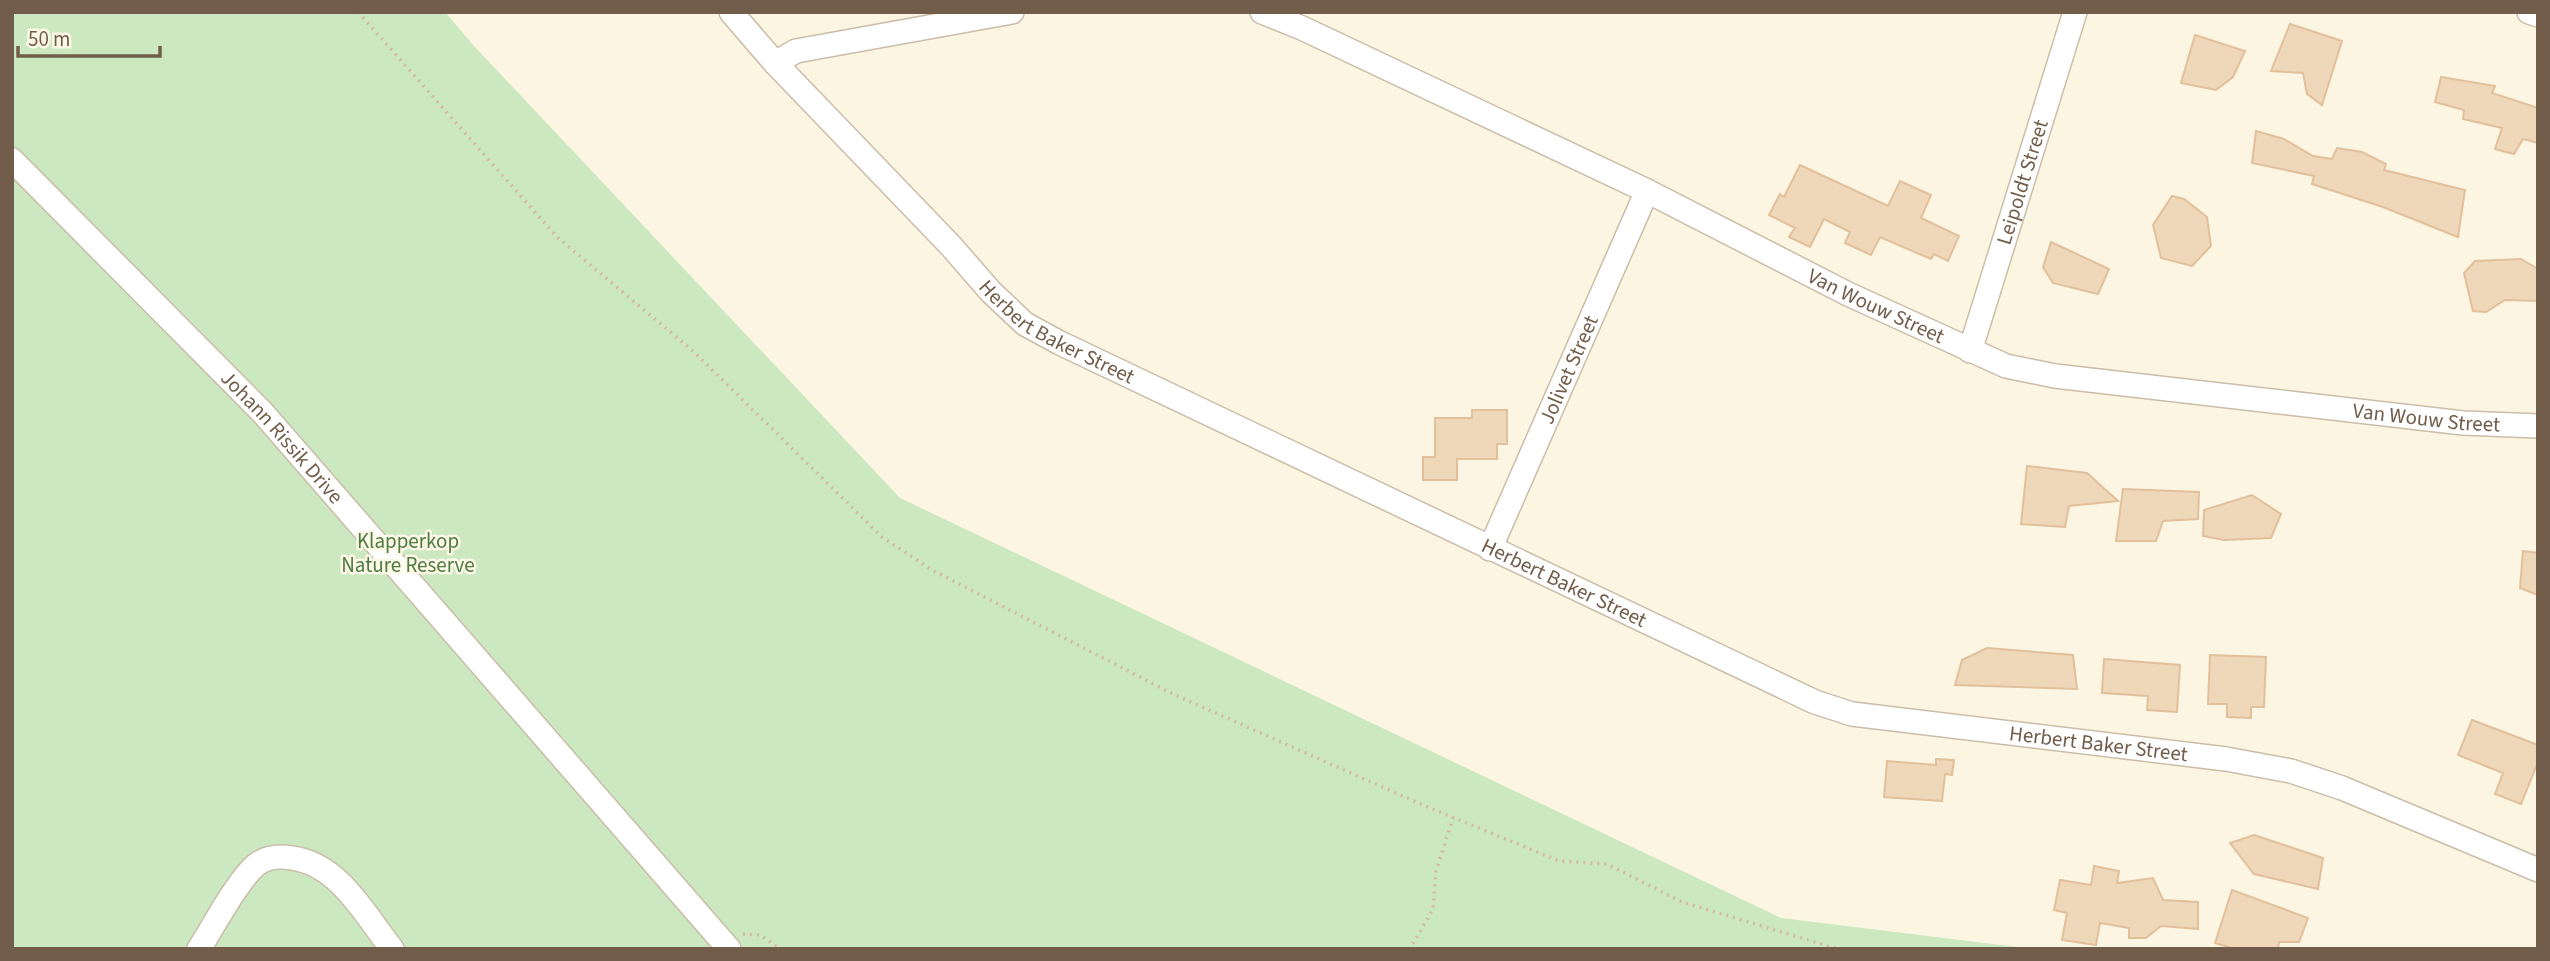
<svg xmlns="http://www.w3.org/2000/svg" width="2550" height="961" font-family="'Source Sans 3',sans-serif">
  <style>
    .green { fill: #cbe8c1 }
    .building { fill: #efd7ba; stroke: #e1c09b; stroke-width: 2 }
    .lines { fill: none; stroke-linecap: round; stroke-linejoin: round }
    .minor-casing { stroke: #cbbda9; stroke-width: 26 }
    .path { stroke: #d4ba9e; stroke-width: 3.5; stroke-dasharray: 2 5; stroke-linecap: butt }
    .minor { stroke: #fff; stroke-width: 23 }
    .labels { text-anchor: middle; dominant-baseline: central; stroke-width: 5; stroke-linejoin: round; paint-order: stroke }
    .street-label { font-size: 21px; fill: #715d49; stroke: #fef8e7 }
    .park-label { font-size: 21px; fill: #4d7c44; stroke: #fef8e7 }
  </style>
  <rect width="100%" height="100%" fill="#fbf5e1"/>
  <path class="green" d="M12,12H445L474,46L900,498L1781,918L2035,949H12Z"/>
  <path class="building" d="M2290,24L2342,41L2322,105L2307,94L2303,73L2271,71Z
    M2195,35L2245,51L2233,77L2216,90L2181,83Z
    M2441,77L2495,86L2492,93L2538,108V143L2523,139L2514,154L2495,149L2502,128L2463,119L2464,110L2435,102Z
    M2256,131L2284,139L2313,156L2332,159L2337,148L2362,152L2386,164L2384,170L2465,190L2458,237L2383,207L2312,184L2314,176L2252,163Z
    M1800,165L1888,206L1900,181L1931,195L1921,218L1959,236L1948,261L1934,254L1931,259L1880,237L1871,255L1845,243L1850,232L1824,219L1810,247L1789,237L1795,228L1769,215L1780,194L1784,197Z
    M2172,196L2184,199L2207,217L2211,246L2192,266L2161,258L2153,225Z
    M2051,242L2109,269L2098,294L2053,283L2043,267Z
    M2521,259L2538,269V301L2505,300L2486,312L2473,311L2464,273L2475,261Z
    M1472,410H1507V444H1497V459H1457V480H1423V457H1435V418H1472Z
    M2027,466L2087,473L2118,501L2069,506L2065,527L2021,524Z
    M2123,489L2199,492L2198,519L2163,521L2156,541H2116Z
    M2252,495L2281,514L2271,538L2224,540L2203,536L2204,510Z
    M2523,551L2538,553V595L2520,588Z
    M1987,648L2073,655L2077,689L1955,685L1962,660Z
    M2210,655L2266,657L2264,707H2251V718L2227,717V704H2208Z
    M2104,659L2180,665L2177,712L2147,710L2148,696L2102,693Z
    M2472,720L2538,745V762L2521,804L2495,794L2503,773L2458,755Z
    M1936,759L1954,760L1952,775L1945,774L1942,801L1884,797L1887,761L1936,765Z
    M2254,835L2323,858L2318,889L2254,874L2230,843Z
    M2094,866L2119,871L2117,883L2153,878L2163,900L2198,902V929L2161,926L2146,938H2129V928L2100,923L2096,945L2062,940L2067,913L2054,910L2060,880L2091,885Z
    M2232,890L2308,918L2299,942H2279L2278,949H2235L2215,943Z"/>
  <g class="lines">
    <g class="minor-casing">
      <g id="minor">
        <path id="s1" d="M731,12L775,63L951,246L991,292L1025,324L1060,343L1815,702L1852,714L2226,759L2291,771L2342,788L2538,870"/>
        <path id="s2" d="M1262,12L1302,28L1647,191L1848,294L2006,366L2055,376L2463,423L2538,426"/>
        <path d="M2529,12L2538,15"/>
        <path d="M775,63L796,51L1012,12"/>
        <path id="s3" d="M12,160L263,413L729,949"/>
        <path id="s4" d="M1970,351L2075,12"/>
        <path id="s5" d="M1490,549L1647,191"/>
        <path d="M199,949C213,927 238,880 256,865C266,857 280,856 292,858C339,864 365,915 392,949"/>
      </g>
    </g>
    <path class="path" d="M358,12L557,237L693,351L882,537L932,570L1173,694L1423,805L1559,861L1607,864L1682,902L1838,949
      M743,934L760,935L780,949
      M1408,949L1414,942L1433,909L1436,871L1453,818"/>
    <use href="#minor" class="minor"/>
  </g>
  <g class="labels">
    <g class="street-label">
      <text stroke="none"><textPath href="#s4" startOffset="177">Leipoldt Street</textPath></text>
      <text stroke="none"><textPath href="#s2" startOffset="681">Van Wouw Street</textPath></text>
      <text stroke="none"><textPath href="#s1" startOffset="460">Herbert Baker Street</textPath></text>
      <text stroke="none"><textPath href="#s5" startOffset="196">Jolivet Street</textPath></text>
      <text stroke="none"><textPath href="#s2" startOffset="1248">Van Wouw Street</textPath></text>
      <text stroke="none"><textPath href="#s3" startOffset="387">Johann Rissik Drive</textPath></text>
      <text stroke="none"><textPath href="#s1" startOffset="1027">Herbert Baker Street</textPath></text>
      <text stroke="none"><textPath href="#s1" startOffset="1592">Herbert Baker Street</textPath></text>
    </g>
    <g class="park-label">
      <text x="408" y="541">Klapperkop<tspan x="408" dy="24">Nature Reserve</tspan></text>
    </g>
  </g>
  <rect width="2550" height="961" fill="none" stroke="#715d49" stroke-width="28"/>
  <path d="M18 46v10h142v-10" fill="none" stroke="#715d49" stroke-width="3.5"/>
  <text x="28" y="46" font-size="21" fill="#715d49" stroke="#fef8e7" stroke-width="5" paint-order="stroke">50 m</text>
</svg>
